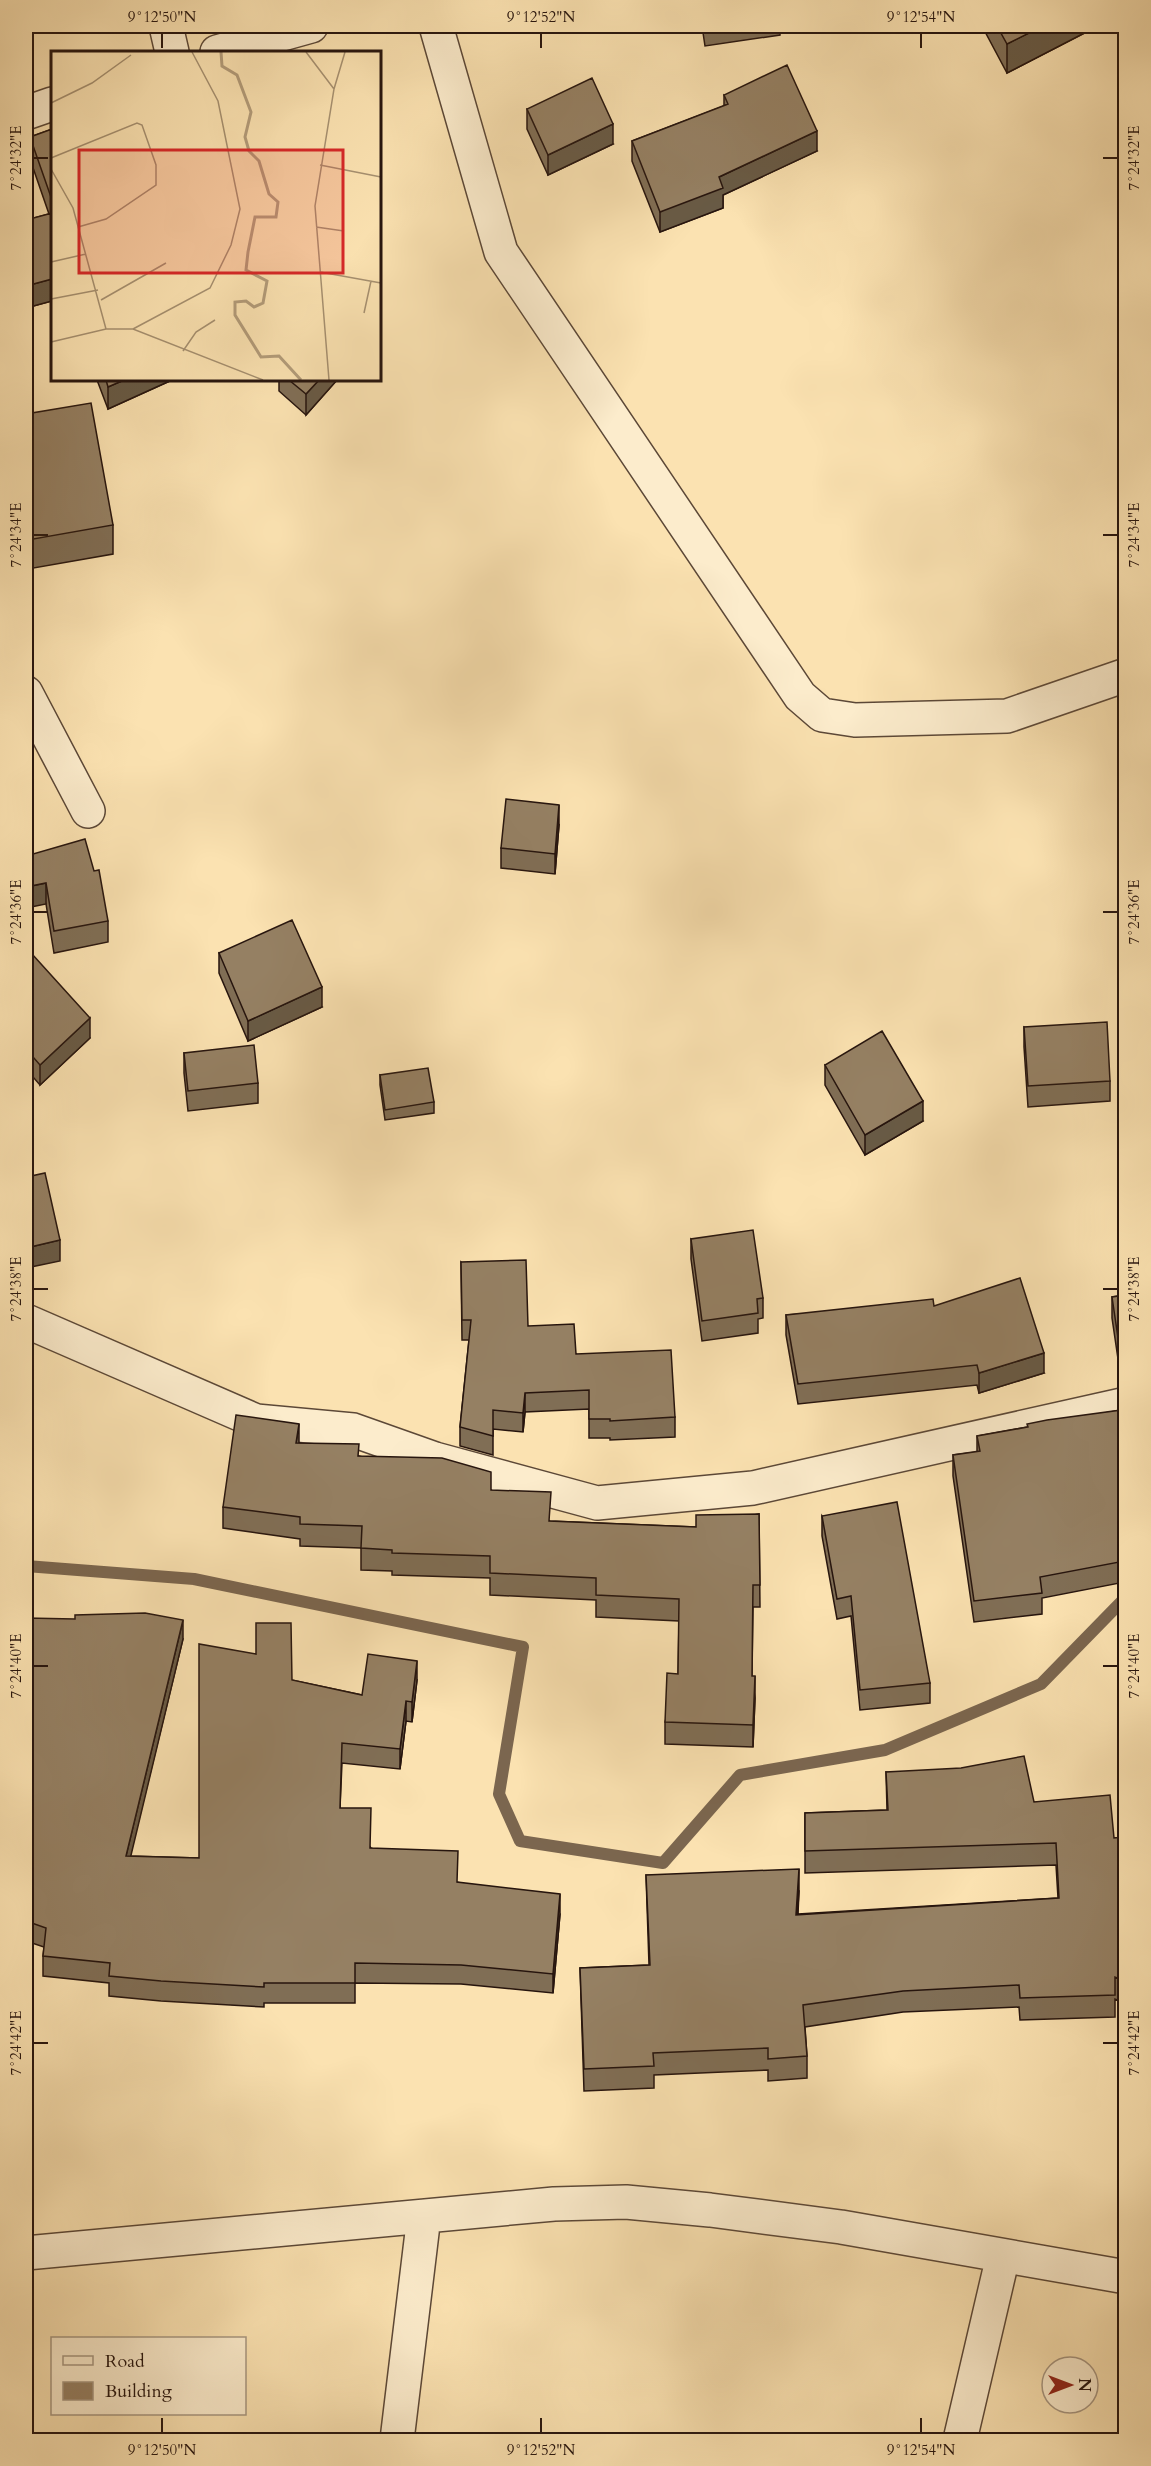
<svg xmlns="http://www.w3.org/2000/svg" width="1151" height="2466" font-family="Cardo,serif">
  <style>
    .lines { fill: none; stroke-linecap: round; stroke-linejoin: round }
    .stream { stroke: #7b664f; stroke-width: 12 }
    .minor-casing { stroke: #5c4837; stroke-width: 36 }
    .minor { stroke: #fceccc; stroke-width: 33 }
    .wall { fill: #806e55; stroke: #27150e; stroke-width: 1.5 }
    .shaded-wall { fill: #685a45; stroke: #27150e; stroke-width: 1.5 }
    .building { fill: #958063; stroke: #27150e; stroke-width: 1.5 }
    .ticks { fill: none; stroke: #27150e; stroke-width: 2 }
    .inset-river { fill: none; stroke: #b39c7a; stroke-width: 3 }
    .inset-road { fill: none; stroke: #a69070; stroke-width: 1.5 }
    .view { fill: #d62828; fill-opacity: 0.15; stroke: #d62828; stroke-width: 3 }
    .inset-edge { fill: none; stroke: #27150e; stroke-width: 3 }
    .neatline { fill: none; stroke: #27150e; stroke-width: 2 }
    .ticks-label { font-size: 15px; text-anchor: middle; fill: #27150e }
  </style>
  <rect width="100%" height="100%" fill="#fbe2b1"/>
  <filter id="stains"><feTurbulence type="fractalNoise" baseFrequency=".00333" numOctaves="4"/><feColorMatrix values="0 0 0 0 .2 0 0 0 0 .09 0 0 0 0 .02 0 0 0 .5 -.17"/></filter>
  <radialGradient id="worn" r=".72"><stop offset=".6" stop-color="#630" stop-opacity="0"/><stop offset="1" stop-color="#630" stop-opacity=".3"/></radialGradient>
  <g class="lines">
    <path class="stream" d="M26,1566L194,1579L523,1647L499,1794L520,1841L663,1863L740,1775L885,1750L1041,1684L1126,1597"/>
    <g class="minor-casing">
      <path id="minor" d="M166,26L172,52
        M436,26L501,252L800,696L822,715L855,720L1007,716L1126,675
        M217,52L311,26
        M26,113L52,104
        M26,693L88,811
        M26,1321L256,1421L353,1430L435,1459L597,1503L753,1488L1126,1404
        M26,2253L554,2204L626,2202L710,2210L841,2227L1126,2277
        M397,2440L424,2216
        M960,2440L1003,2256"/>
    </g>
    <use href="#minor" class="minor"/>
  </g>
  <path class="wall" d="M702,26H780V35L705,46Z
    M982,26H1098L1007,73Z
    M724,95L817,151L723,195V208L660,232L632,161V141L724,106Z
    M527,109L613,144L548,175L527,129Z
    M52,129V301L26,308V220L49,214L30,159V137Z
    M97,380H172L108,409Z
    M279,380H337L306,415L279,391Z
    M26,414L113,525V554L28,569L26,555Z
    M1125,710V773L1122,739V711Z
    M559,825L555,874L501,868V848Z
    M26,856L108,921V942L54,953L46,904Z
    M219,953L322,1007L248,1041L219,973Z
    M26,960L90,1038L40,1085L26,1069Z
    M1024,1027L1110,1081V1101L1028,1107L1024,1047Z
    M184,1053L258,1083V1103L188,1111L184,1073Z
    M825,1065L923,1121L865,1155L825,1085Z
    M380,1075L434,1102V1113L385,1120L380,1085Z
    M691,1239L763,1298V1318L758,1319V1333L702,1341L691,1259Z
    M461,1262L528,1326L576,1354L675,1417V1437L610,1440V1438H589V1409L525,1412L523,1432L493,1429V1455L460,1446V1427L469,1340H462Z
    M1125,1295V1386H1122L1112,1318V1297Z
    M934,1306L1044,1373L979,1393L977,1385L798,1404L786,1335V1315Z
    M1125,1402V1582L1042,1598V1614L974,1622L953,1476V1455L977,1452V1436L1121,1410V1403Z
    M299,1443L359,1456L491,1490L550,1521L696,1527L759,1514L760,1607H753L752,1676L755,1698L753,1747L665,1744V1722L678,1674L679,1621L596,1617V1600L490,1595V1578L392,1575V1571L361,1570V1548L300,1546V1539L223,1528V1507Z
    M822,1516L930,1683V1703L860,1710L851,1616L837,1619L822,1536Z
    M26,1618L183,1639L130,1856L199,1858L292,1680L362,1695L417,1680L412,1722L406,1721L400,1769L342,1763L340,1808L371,1848L457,1882L560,1914L553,1993L461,1984L355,1983V2003H264V2007L161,2001L109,1996V1983L43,1976V1956L44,1947L26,1941Z
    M886,1772L1034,1802L1114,1838L1125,1837V2003L1115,1999V2017L1020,2020L1019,2007L903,2012L805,2027L807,2056V2078L768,2081V2070L654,2075V2088L584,2091L580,1968L649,1965L646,1875L799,1891L798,1914L1058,1898L1056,1865L805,1873V1813L887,1810Z"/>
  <path class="shaded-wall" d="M1043,26H1098L1007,73V44Z
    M613,124V144L548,175V155Z
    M817,131V151L723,195V208L660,232V212L719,177Z
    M52,279V301L26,308V286Z
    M124,380H172L108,409V387Z
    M319,380H337L306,415V394Z
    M32,746V767L26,768V747Z
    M559,805V825L555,874V854Z
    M46,883V904L26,908V887Z
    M322,987V1007L248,1041V1021Z
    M90,1018V1038L40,1085V1065Z
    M923,1101V1121L865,1155V1135Z
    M60,1240V1261L26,1268V1248Z
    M1044,1353V1373L979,1393V1373Z
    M525,1393V1412L523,1432V1413Z
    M299,1424V1446L296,1443Z
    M183,1620V1639L126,1876V1856Z
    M417,1661V1680L412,1722V1702Z
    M755,1676V1698L753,1747V1725Z
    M406,1701V1721L400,1769V1749Z
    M799,1869V1891L796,1937V1915Z
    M560,1894V1914L553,1993V1974Z"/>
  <path class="building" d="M997,26H1043L1007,44Z
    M787,65L817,131L719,177L723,188L660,212L632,141L728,104L724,95Z
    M592,78L613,124L548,155L527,109Z
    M52,129V200L30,137Z
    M52,213V279L26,286V220Z
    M106,380H124L108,387Z
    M289,380H319L306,394Z
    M91,403L113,525L28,540L26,526V414Z
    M1125,710V744L1122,711Z
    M26,715L32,746L26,747Z
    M506,799L559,805L555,854L501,848Z
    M85,839L94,871L99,870L108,921L54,931L46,883L26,887V856Z
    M292,920L322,987L248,1021L219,953Z
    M32,954L90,1018L40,1065L26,1049V960Z
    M1107,1022L1110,1081L1028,1086L1024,1027Z
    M882,1031L923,1101L865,1135L825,1065Z
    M254,1045L258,1083L188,1091L184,1053Z
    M428,1068L434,1102L385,1110L380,1075Z
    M26,1160L31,1176L45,1173L60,1240L26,1248Z
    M753,1230L763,1298L757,1299L758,1313L702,1321L691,1239Z
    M526,1260L528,1326L574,1324L576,1354L671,1350L675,1417L610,1421V1419H589V1390L525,1393L523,1413L493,1410V1436L460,1427L471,1320H462L461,1262Z
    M1020,1278L1044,1353L979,1373L977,1365L798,1384L786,1315L933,1299L934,1306Z
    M1125,1295V1365H1122L1112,1297Z
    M1125,1402V1561L1040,1577L1042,1593L974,1601L953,1455L980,1451L977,1436L1028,1427L1027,1424L1047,1420L1121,1410V1403Z
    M236,1415L299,1424L296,1443L359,1444L358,1456L442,1458L491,1472V1490L551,1492L549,1521L696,1527V1515L759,1514L760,1585H753L752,1676H755L753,1725L665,1722L667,1673L678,1674L679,1599L596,1595V1578L490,1573V1556L392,1553V1550L361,1548L362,1526L300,1524V1517L223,1507Z
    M897,1502L930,1683L860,1690L851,1596L837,1599L822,1516Z
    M145,1613L183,1620L126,1856L199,1858V1644L256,1654V1623H291L292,1680L362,1695L368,1654L417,1661L412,1702L406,1701L400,1749L342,1743L340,1808H371L370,1848L458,1851L457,1882L560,1894L553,1974L461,1965L355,1963V1983H264V1987L161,1981L109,1976L110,1963L43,1956L46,1928L26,1921V1618L75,1619V1615Z
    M1024,1756L1034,1802L1110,1795L1114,1838L1125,1837V1981L1115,1977V1995L1020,1998L1019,1985L903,1991L803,2005L807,2056L768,2059V2048L653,2053L654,2066L584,2069L580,1968L650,1965L646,1875L799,1869L796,1915L1059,1898L1056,1843L805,1851V1813L888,1810L886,1772L961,1768Z"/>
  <path class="ticks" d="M162,33V48M541,33V48M921,33V48M33,158H48M1103,158H1118M33,535H48M1103,535H1118M33,912H48M1103,912H1118M33,1289H48M1103,1289H1118M33,1666H48M1103,1666H1118M33,2043H48M1103,2043H1118M162,2418V2433M541,2418V2433M921,2418V2433"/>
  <g transform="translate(51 51)">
    <rect width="330" height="330" fill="#fbe2b1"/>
    <path class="inset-river" d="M170,1L171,15L186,24L200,61L194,86L198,100L208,110L218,143L227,151L225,166H204L197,201L195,219L216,230L212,252L203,256L195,250L184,251V264L210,306L228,305L250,329"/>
    <path class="inset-road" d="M255,1L283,38M0,52L41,32L80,4M0,107L86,72L91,74L105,114V134L55,168L27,176M269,114L330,126M0,118L22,157L55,278M265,176L293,180M0,211L35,203M269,221L330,232M0,248L47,239M50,249L115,212M313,262L320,230M82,278L159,237L180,194L189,158L167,50L141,1M0,291L55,278H82L212,329M132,300L145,281L164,269M278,329L264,155L283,38L294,1"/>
    <path class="view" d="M28,99H292V222H28Z"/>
    <rect width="330" height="330" class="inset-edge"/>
  </g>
  <rect width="1151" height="2466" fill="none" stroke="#fbe2b1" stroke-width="66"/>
  <rect x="51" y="2337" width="195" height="78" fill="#fceccc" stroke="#a79680" stroke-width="1.5"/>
  <rect x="63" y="2356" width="30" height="9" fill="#fceccc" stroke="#a79680" stroke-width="1.5"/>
  <text x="105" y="2367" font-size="18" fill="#27150e">Road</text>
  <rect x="63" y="2382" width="30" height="18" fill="#958063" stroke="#a79680" stroke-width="1.5"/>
  <text x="105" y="2397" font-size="18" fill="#27150e">Building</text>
  <g transform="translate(1070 2385) rotate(90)"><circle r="28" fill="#fceccc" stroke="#a79680" stroke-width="1.5"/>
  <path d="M0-4.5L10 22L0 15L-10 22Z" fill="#8f2418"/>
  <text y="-9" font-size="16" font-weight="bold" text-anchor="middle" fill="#27150e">N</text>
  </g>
  <rect x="33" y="33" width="1085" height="2400" class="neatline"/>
  <g class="ticks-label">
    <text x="162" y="22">9°12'50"N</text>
    <text x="541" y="22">9°12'52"N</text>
    <text x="921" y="22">9°12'54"N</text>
    <text transform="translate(1134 158) rotate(-90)" y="5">7°24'32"E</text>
    <text transform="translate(16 158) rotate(-90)" y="5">7°24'32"E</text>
    <text transform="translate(16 535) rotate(-90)" y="5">7°24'34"E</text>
    <text transform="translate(1134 535) rotate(-90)" y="5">7°24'34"E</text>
    <text transform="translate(1134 912) rotate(-90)" y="5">7°24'36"E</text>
    <text transform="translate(16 912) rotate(-90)" y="5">7°24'36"E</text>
    <text transform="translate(1134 1289) rotate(-90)" y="5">7°24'38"E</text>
    <text transform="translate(16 1289) rotate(-90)" y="5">7°24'38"E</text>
    <text transform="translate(16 1666) rotate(-90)" y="5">7°24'40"E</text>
    <text transform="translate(1134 1666) rotate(-90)" y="5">7°24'40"E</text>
    <text transform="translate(16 2043) rotate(-90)" y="5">7°24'42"E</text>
    <text transform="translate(1134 2043) rotate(-90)" y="5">7°24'42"E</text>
    <text x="162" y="2455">9°12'50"N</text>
    <text x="541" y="2455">9°12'52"N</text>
    <text x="921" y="2455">9°12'54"N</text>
  </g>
  <rect width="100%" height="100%" filter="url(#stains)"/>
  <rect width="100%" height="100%" fill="url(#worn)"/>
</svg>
